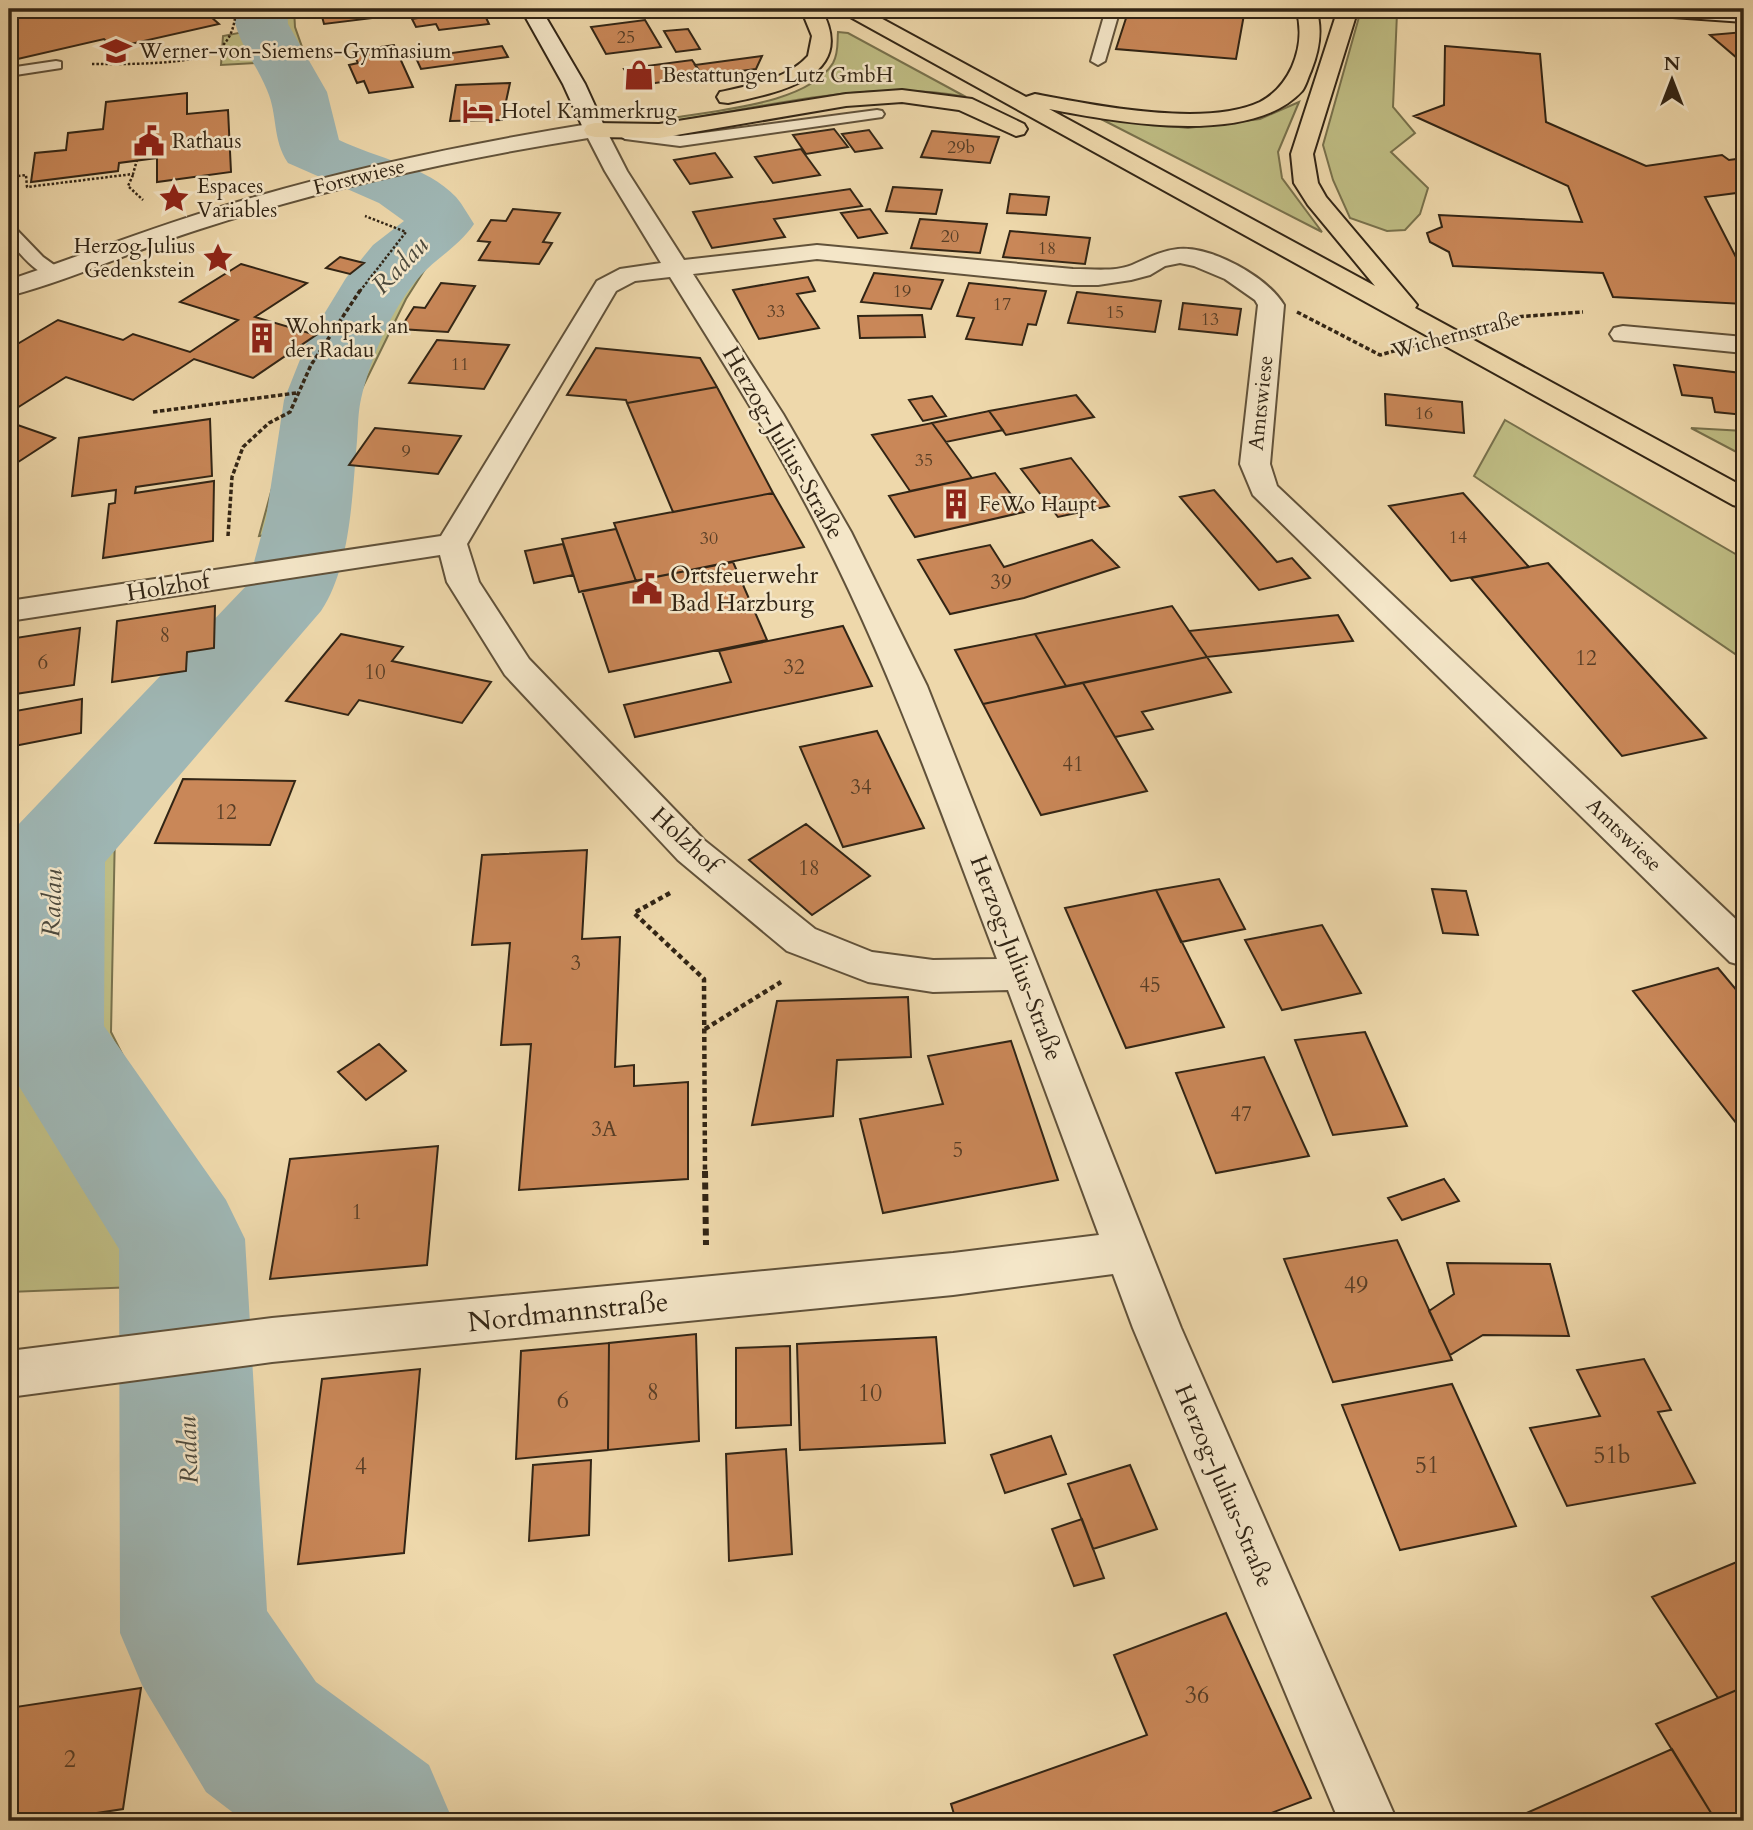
<svg xmlns="http://www.w3.org/2000/svg" width="1753" height="1830" font-family="Cardo,serif">
  <style>
    .green { fill: #bfbd84; stroke: #78714c; stroke-width: 2 }
    .lines { fill: none; stroke-linecap: round; stroke-linejoin: round }
    .river { fill: #9fb7b5; fill-rule: evenodd }
    .building { fill: #c98758; stroke: #322515; stroke-width: 2 }
    .lane-casing { stroke: #61523a; stroke-width: 4 }
    .street-casing { stroke: #61523a; stroke-width: 4 }
    .secondary-casing { stroke: #322515; stroke-width: 4 }
    .highway-casing { stroke: #322515; stroke-width: 4 }
    .path-far3 { stroke: #322515; stroke-width: 2.5; stroke-dasharray: 2.5 2; stroke-linecap: butt }
    .path-far2 { stroke: #322515; stroke-width: 3.5; stroke-dasharray: 4.5 2.5; stroke-linecap: butt }
    .path-far1 { stroke: #322515; stroke-width: 4.5; stroke-dasharray: 5 3.5; stroke-linecap: butt }
    .path { stroke: #322515; stroke-width: 6; stroke-dasharray: 7 4.5; stroke-linecap: butt }
    .lane { fill: #f4e6c8; fill-rule: evenodd }
    .street { fill: #f4e6c8; fill-rule: evenodd }
    .secondary { fill: #f4e6c8; fill-rule: evenodd }
    .highway { fill: #eed8ab; fill-rule: evenodd }
    .path-bridge { stroke: #322515; stroke-width: 3.5; stroke-dasharray: 4.5 2.5; stroke-linecap: butt }
    .labels { text-anchor: middle; dominant-baseline: central; stroke-width: 5; stroke-linejoin: round; paint-order: stroke }
    .far-number-label { font-size: 18px; fill: #583e26 }
    .far-poi-label { font-size: 21px; fill: #322515; stroke: #f4e6c8; text-anchor: start }
    .far-street-label { font-size: 21px; fill: #322515; stroke: #f4e6c8 }
    .number-label { font-size: 21px; fill: #583e26 }
    .street-label { font-size: 24px; fill: #322515; stroke: #f4e6c8 }
    .poi-label { font-size: 24px; fill: #322515; stroke: #f4e6c8; text-anchor: start }
    .near-number-label { font-size: 24px; fill: #583e26 }
    .water-label { font-size: 26px; font-style: italic; fill: #4d4a3d; stroke: #f4e6c8 }
    .near-street-label { font-size: 28px; fill: #322515; stroke: #f4e6c8 }
  </style>
  <rect width="100%" height="100%" fill="#eed8ab"/>
  <filter id="stains"><feTurbulence type="fractalNoise" baseFrequency=".00286" numOctaves="4"/><feColorMatrix values="0 0 0 0 .2 0 0 0 0 .09 0 0 0 0 .02 0 0 0 .5 -.17"/></filter>
  <radialGradient id="worn" r=".72"><stop offset=".6" stop-color="#630" stop-opacity="0"/><stop offset="1" stop-color="#630" stop-opacity=".3"/></radialGradient>
  <path class="green" d="M248,9H294L295,27L336,143L293,148L258,63L221,65L223,36L244,32Z
    M1361,10L1397,13L1393,107L1415,133L1391,152L1428,188L1420,214L1405,230L1387,231L1350,218L1333,180L1323,145Z
    M838,32L848,33L966,97C873,78 769,106 675,121L673,118C717,110 808,104 833,63C839,52 837,42 838,32Z
    M1299,102L1278,152L1282,178L1322,232L1101,119L1188,128L1260,119Z
    M456,211L455,222L406,299L351,411L341,525L259,536L300,386L359,295L425,212Z
    M1505,420L1744,559V660L1474,476Z
    M1691,428L1744,431V456Z
    M319,590L158,762L115,830L111,1032L206,1219L212,1284L9,1292V869L72,778L222,651L255,601Z"/>
  <g class="lines">
    <path class="river" d="M233,9H287L288,24L327,92L339,140C376,158 427,166 456,197C463,205 468,215 474,224C460,245 438,257 421,275C392,307 371,357 361,399C358,412 358,428 357,441C352,495 351,566 321,611L105,862L104,1026L226,1200L245,1239L267,1611L316,1682L429,1765L453,1821H244L206,1792L142,1685L120,1633L119,1249L9,1070V840L17,826L248,584L266,518L284,400L307,342L346,278L373,245L404,221L379,203L288,163C272,139 278,115 267,90C256,63 234,38 233,9Z"/>
  </g>
  <path class="building" d="M9,9H202L219,24L113,48L104,39L9,61Z
    M320,9H413L414,13L324,24Z
    M448,9H482L489,24L439,30L436,24L416,27L412,19L430,16L428,11Z
    M579,9H637L582,15Z
    M1129,9H1245L1236,59L1116,49Z
    M645,20L661,47L606,54L591,27Z
    M688,29L700,49L676,52L664,31Z
    M1744,32V64L1710,35Z
    M394,45L413,87L369,93L364,81L357,83L349,65L358,63L352,51Z
    M502,46L508,57L421,69L416,58Z
    M1445,46L1540,54L1546,122L1646,166L1722,155L1729,160L1744,158V192L1705,197L1740,265H1744V304L1613,297L1603,273L1453,266L1449,252L1430,242L1427,233L1442,227L1439,215L1582,222L1568,186L1414,116L1444,105Z
    M762,56L756,69L703,76L695,65Z
    M692,60L703,76L635,86L624,69Z
    M510,83L502,120L450,121L456,85Z
    M187,93V114L228,110L231,172L157,182V158L119,163L118,171L31,182L35,153L66,150L68,133L103,129L106,102Z
    M834,129L848,147L806,154L793,135Z
    M869,130L882,148L855,152L842,134Z
    M932,131L999,137L990,163L921,157Z
    M801,149L820,175L773,183L755,157Z
    M715,153L732,177L690,184L674,160Z
    M893,187L942,190L936,214L886,211Z
    M850,189L862,206L774,219L785,237L712,248L693,212Z
    M1010,194L1049,197L1046,215L1007,213Z
    M513,209L560,213L543,242L552,243L539,264L479,260L490,242L478,241L491,220L506,221Z
    M870,209L887,233L858,238L841,213Z
    M920,219L987,224L980,253L911,248Z
    M1010,231L1090,238L1085,264L1003,257Z
    M340,257L364,263L350,274L326,268Z
    M241,264L307,283L255,317L316,335L253,378L194,359L133,400L66,377L9,413V349L58,320L123,340L133,334L190,352L238,320L180,302Z
    M874,273L943,280L931,309L861,302Z
    M808,277L815,291L797,294L819,328L759,339L733,290Z
    M441,283L475,286L448,332L400,329L414,307L425,308Z
    M969,283L1046,291L1036,325L1028,324L1022,345L966,339L974,318L957,316Z
    M1077,292L1161,301L1155,332L1068,323Z
    M1183,303L1241,309L1237,335L1179,329Z
    M922,315L925,337L860,338L858,316Z
    M437,340L509,345L484,389L409,383Z
    M596,348L700,358L717,387L627,403L626,400L567,395Z
    M1674,365L1741,373L1744,415L1715,412L1712,398L1682,395Z
    M717,387L773,493L673,512L627,403Z
    M1385,394L1462,402L1464,433L1386,425Z
    M1076,395L1094,417L1006,435L989,411Z
    M932,396L946,416L923,421L909,400Z
    M989,411L1003,430L946,442L932,423Z
    M210,419L212,476L136,487L135,493L214,481L213,541L103,558L109,504L115,503L116,490L72,496L79,438Z
    M9,422L55,438L9,468Z
    M932,423L972,478L910,491L872,435Z
    M375,428L461,436L438,474L349,465Z
    M1071,458L1109,506L1058,517L1021,469Z
    M995,473L1024,512L915,537L889,496Z
    M1214,490L1277,562L1292,558L1310,578L1259,590L1180,497Z
    M773,493L804,547L636,581L614,523Z
    M1463,493L1529,567L1451,581L1389,506Z
    M616,529L636,581L579,592L562,539Z
    M1092,540L1119,567L1024,598L950,614L918,560L990,545L1004,567Z
    M563,544L573,575L534,583L525,551Z
    M733,562L767,640L609,672L582,591Z
    M1548,563L1706,738L1622,756L1471,578Z
    M215,606L214,648L187,652L186,671L112,682L117,621Z
    M1172,606L1207,657L1066,686L1035,634Z
    M1338,615L1353,641L1207,657L1189,631Z
    M843,626L872,686L635,737L624,705L731,682L719,651Z
    M80,628L74,685L9,695V639Z
    M341,634L403,647L392,661L491,682L462,723L359,700L348,715L286,701Z
    M1035,634L1066,686L983,704L955,650Z
    M1207,657L1231,692L1142,712L1153,729L1115,737L1083,683Z
    M1083,683L1147,791L1041,815L983,704Z
    M82,699L81,733L9,747L10,712Z
    M877,731L924,828L843,847L800,747Z
    M183,779L295,781L270,845L155,843Z
    M806,824L870,876L812,915L749,860Z
    M587,850L582,939L620,937L615,1067L634,1065V1086L688,1082V1179L519,1190L531,1044L501,1045L510,943L472,945L482,855Z
    M1219,879L1245,929L1181,942L1156,890Z
    M1432,889L1466,891L1478,935L1443,933Z
    M1156,890L1224,1027L1126,1048L1065,908Z
    M1322,925L1361,993L1282,1010L1245,940Z
    M1718,968L1744,999V1133L1633,991Z
    M908,997L911,1057L837,1060L833,1116L752,1125L777,1001Z
    M1365,1032L1407,1126L1333,1135L1295,1040Z
    M1011,1041L1058,1180L883,1213L860,1119L943,1104L928,1056Z
    M379,1044L406,1071L366,1100L338,1072Z
    M1264,1057L1309,1156L1216,1173L1176,1073Z
    M438,1146L427,1265L270,1279L290,1159Z
    M1444,1179L1459,1201L1402,1220L1388,1198Z
    M1397,1240L1452,1360L1333,1382L1284,1259Z
    M1447,1263L1550,1264L1569,1336L1483,1335L1450,1355L1429,1311L1454,1294Z
    M696,1334L699,1441L608,1450L609,1343Z
    M936,1337L945,1443L800,1450L797,1344Z
    M609,1343L608,1450L516,1459L521,1351Z
    M790,1346L791,1425L736,1428V1348Z
    M1644,1359L1671,1410L1658,1412L1695,1483L1567,1506L1530,1428L1600,1416L1577,1370Z
    M420,1369L404,1553L298,1564L322,1379Z
    M1452,1384L1516,1526L1400,1550L1342,1405Z
    M1051,1436L1066,1474L1005,1493L991,1455Z
    M786,1449L792,1554L729,1561L726,1454Z
    M591,1460L589,1535L529,1541L533,1465Z
    M1130,1465L1157,1529L1093,1549L1068,1484Z
    M1082,1519L1104,1578L1074,1586L1052,1529Z
    M1744,1559V1687L1718,1698L1652,1597Z
    M1226,1613L1311,1798L1250,1821H956L951,1804L1147,1735L1114,1655Z
    M1744,1687V1821H1716L1656,1724Z
    M141,1688L123,1809L44,1821H9V1708Z
    M1672,1749L1716,1821H1517L1515,1818Z"/>
  <g class="lines">
    <g class="lane-casing">
      <path id="lane" d="M1106,9H1120L1105,61L1098,65L1091,61Z
        M56,61L61,62V68L9,76V68Z
        M877,110L882,111L884,114L882,117L680,146L625,139L617,134L625,129L680,136Z
        M9,226L15,228L43,257L64,272L61,276C40,281 21,254 9,241Z"/>
    </g>
    <g class="street-casing">
      <path id="street" d="M595,123L603,125L606,130L627,171L684,260L817,245L1073,269C1092,269 1115,272 1132,265C1148,258 1160,251 1178,249C1212,246 1267,277 1284,305L1270,464L1277,486L1744,927V966L1730,962L1253,495L1240,464L1258,305L1255,300L1225,279L1194,266L1180,263L1165,266L1150,275L1131,280L1098,285H1073L817,259L693,274L783,414L851,532L927,686L1181,1328L1397,1821H1339L1133,1328L1113,1274L953,1295L272,1362L9,1397V1351L272,1318L953,1253L1099,1235L1008,990L933,992L868,982L787,951L678,860L505,675L447,582L440,555L9,621V601L441,536L597,281L620,269L661,263L605,171L588,138C456,159 327,188 200,229C136,249 74,279 9,296V280C83,255 156,226 231,204C350,168 472,143 595,123ZM670,277C722,361 776,444 821,533C891,670 942,815 997,959L933,960L872,952L815,929L704,840L529,659L479,582L467,544L616,291L635,281Z
        M1623,326L1744,337V353L1614,340L1610,334L1614,328Z"/>
    </g>
    <g class="secondary-casing">
      <path id="secondary" d="M521,9H541L585,84L606,130L603,135H587L584,130L563,84Z
        M1634,9L1744,10V22L1644,15Z"/>
    </g>
    <g class="highway-casing">
      <path id="highway" d="M801,9H821C859,77 778,93 728,103L720,102L717,97L720,92C751,85 786,80 808,56L812,36Z
        M840,9H864L1026,97L1035,94C1093,105 1205,128 1260,102C1275,94 1285,82 1292,67C1300,49 1302,28 1296,9H1316C1323,30 1319,51 1311,71C1308,77 1306,86 1302,91C1251,147 1115,122 1049,109L1375,286L1308,205L1294,183L1291,154L1338,9H1358L1313,154L1318,183L1326,197L1413,300L1417,305L1415,308L1744,487V508L1733,505L843,13Z
        M902,90L972,99L1024,124L1027,129L1024,134L1016,136L959,110L902,102L846,106L659,138L595,137L587,135L584,130L587,125L595,123L659,124L846,94Z"/>
    </g>
    <path class="path-far3" d="M92,64C121,64 199,66 220,48C232,38 235,23 236,9
      M133,175L128,186L143,200
      M9,177L26,175L27,187L133,174L137,160
      M9,185L11,197
      M360,291L406,232L365,216"/>
    <path class="path-far2" d="M153,412L296,393
      M228,536L232,477L243,447L269,423L290,412L311,365L361,289"/>
    <path class="path-far1" d="M670,893L634,913L704,979L705,1173
      M705,1029L781,982"/>
    <path class="path" d="M705,1171L706,1245"/>
    <use href="#lane" class="lane"/>
    <use href="#street" class="street"/>
    <use href="#secondary" class="secondary"/>
    <use href="#highway" class="highway"/>
    <path class="path-bridge" d="M1297,312L1380,355L1515,317L1583,312"/>
  </g>
  <defs>
    <g id="school-bare" transform="scale(2.415)"><path d="M0-5L7-2L0 1L-7-2ZM-4 1L0 2.5L4 1V4Q0 6-4 4Z" fill="#8f2418" stroke="#f4e6c8" stroke-width="2.5" paint-order="stroke"/></g>
    <g id="shop-bare" transform="scale(2.415)"><path d="M-5-2.5h2.3a2.7 3.5 0 0 1 5.4 0H5L5.5 6h-11ZM-1.5-2.5h3a1.5 2.3 0 0 0-3 0Z" fill="#8f2418" stroke="#f4e6c8" stroke-width="2.5" paint-order="stroke"/></g>
    <g id="hotel-bare" transform="scale(2.415)"><path d="M-6-4.5h1.5V1H6V5H4.5V3h-9V5H-6ZM-4 0a1.8 1.8 0 1 1 3.6 0ZM.5 0V-2.5h3Q6-2.5 6 0Z" fill="#8f2418" stroke="#f4e6c8" stroke-width="2.5" paint-order="stroke"/></g>
    <g id="civic-bare" transform="scale(2.415)"><path d="M-.6-6.5H3V-4.5H.6V-3L4-1V1h2V6H-6V1h2V-1L-.6-3ZM-1.2 2.5V6h2.4V2.5Z" fill="#8f2418" stroke="#f4e6c8" stroke-width="2.5" paint-order="stroke"/></g>
    <g id="sight-bare" transform="scale(2.415)"><path d="M0-6L1.8-2.2L6-1.7L2.9 1.2L3.7 5.4L0 3.3L-3.7 5.4L-2.9 1.2L-6-1.7L-1.8-2.2Z" fill="#8f2418" stroke="#f4e6c8" stroke-width="2.5" paint-order="stroke"/></g>
    <g id="building-bare" transform="scale(2.415)"><path d="M-4-6H4V6H1V3H-1V6H-4ZM-2.5-4.3h1.7v1.8h-1.7ZM.8-4.3h1.7v1.8H.8ZM-2.5-1h1.7V.8h-1.7ZM.8-1h1.7V.8H.8Z" fill="#8f2418" stroke="#f4e6c8" stroke-width="2.5" paint-order="stroke"/></g>
  </defs>
  <g fill-rule="evenodd">
    <use href="#school-bare" x="116" y="51"/>
    <use href="#shop-bare" x="639" y="75"/>
    <use href="#hotel-bare" x="478" y="111"/>
    <use href="#civic-bare" x="149" y="141"/>
    <use href="#sight-bare" x="174" y="198"/>
    <use href="#sight-bare" x="218" y="258"/>
    <use href="#building-bare" x="262" y="338"/>
    <use href="#building-bare" x="956" y="504"/>
    <use href="#civic-bare" x="647" y="589"/>
  </g>
  <g class="labels">
    <g class="far-number-label">
      <text x="626" y="37">25</text>
      <text x="961" y="147">29b</text>
      <text x="950" y="236">20</text>
      <text x="1047" y="248">18</text>
      <text x="902" y="291">19</text>
      <text x="1002" y="304">17</text>
      <text x="776" y="311">33</text>
      <text x="1115" y="312">15</text>
      <text x="1210" y="319">13</text>
      <text x="460" y="364">11</text>
      <text x="1424" y="413">16</text>
      <text x="406" y="451">9</text>
      <text x="924" y="460">35</text>
      <text x="1458" y="537">14</text>
      <text x="709" y="538">30</text>
    </g>
    <g class="far-poi-label">
      <text x="139" y="51">Werner-von-Siemens-Gymnasium</text>
      <text x="662" y="75">Bestattungen Lutz GmbH</text>
      <text x="501" y="111">Hotel Kammerkrug</text>
      <text x="172" y="141">Rathaus</text>
      <text x="197" y="186">Espaces<tspan x="197" dy="24">Variables</tspan></text>
      <text x="195" y="246" text-anchor="end">Herzog Julius<tspan x="195" dy="24">Gedenkstein</tspan></text>
      <text x="285" y="326">Wohnpark an<tspan x="285" dy="24">der Radau</tspan></text>
      <text x="979" y="504">FeWo Haupt</text>
    </g>
    <g class="far-street-label">
      <text transform="translate(359 177) rotate(-14)">Forstwiese</text>
      <text transform="translate(1456 335) rotate(-15)">Wichernstraße</text>
      <text transform="translate(1261 403) rotate(-84)">Amtswiese</text>
      <text transform="translate(1624 835) rotate(44)">Amtswiese</text>
    </g>
    <g class="number-label">
      <text x="1001" y="582">39</text>
      <text x="165" y="635">8</text>
      <text x="1586" y="658">12</text>
      <text x="43" y="662">6</text>
      <text x="794" y="667">32</text>
      <text x="375" y="672">10</text>
      <text x="1073" y="764">41</text>
      <text x="861" y="787">34</text>
      <text x="226" y="812">12</text>
      <text x="809" y="868">18</text>
      <text x="576" y="963">3</text>
      <text x="1150" y="985">45</text>
      <text x="1241" y="1114">47</text>
      <text x="604" y="1129">3A</text>
      <text x="958" y="1150">5</text>
      <text x="357" y="1212">1</text>
    </g>
    <g class="street-label">
      <text transform="translate(783 443) rotate(60)">Herzog-Julius-Straße</text>
      <text transform="translate(168 587) rotate(-9)">Holzhof</text>
      <text transform="translate(685 840) rotate(43)">Holzhof</text>
      <text transform="translate(1016 958) rotate(69)">Herzog-Julius-Straße</text>
      <text transform="translate(1224 1486) rotate(67)">Herzog-Julius-Straße</text>
    </g>
    <g class="poi-label">
      <text x="670" y="575">Ortsfeuerwehr<tspan x="670" dy="28">Bad Harzburg</tspan></text>
    </g>
    <g class="near-number-label">
      <text x="1356" y="1285">49</text>
      <text x="653" y="1392">8</text>
      <text x="870" y="1393">10</text>
      <text x="563" y="1400">6</text>
      <text x="1612" y="1455">51b</text>
      <text x="1427" y="1465">51</text>
      <text x="361" y="1466">4</text>
      <text x="1197" y="1695">36</text>
      <text x="70" y="1759">2</text>
    </g>
    <g class="water-label">
      <text transform="translate(400 265) rotate(-46)">Radau</text>
      <text transform="translate(52 903) rotate(-88)">Radau</text>
      <text transform="translate(188 1450) rotate(-92)">Radau</text>
    </g>
    <g class="near-street-label">
      <text transform="translate(568 1312) rotate(-6)">Nordmannstraße</text>
    </g>
  </g>
  <rect width="1753" height="1830" fill="none" stroke="#eed8ab" stroke-width="35"/>
  <rect x="10" y="10" width="1732" height="1809" fill="none" stroke="#322515" stroke-width="3.5"/>
  <rect x="18" y="18" width="1718" height="1795" fill="none" stroke="#322515" stroke-width="2"/>
  <g transform="translate(1672 80)" stroke="#f4e6c8" stroke-width="5" paint-order="stroke">
  <path d="M0-5L12 26L0 18L-12 26Z" fill="#322515"/>
  <text y="-10" font-size="19" font-weight="bold" text-anchor="middle" fill="#322515">N</text>
  </g>
  <rect width="100%" height="100%" filter="url(#stains)"/>
  <rect width="100%" height="100%" fill="url(#worn)"/>
</svg>
